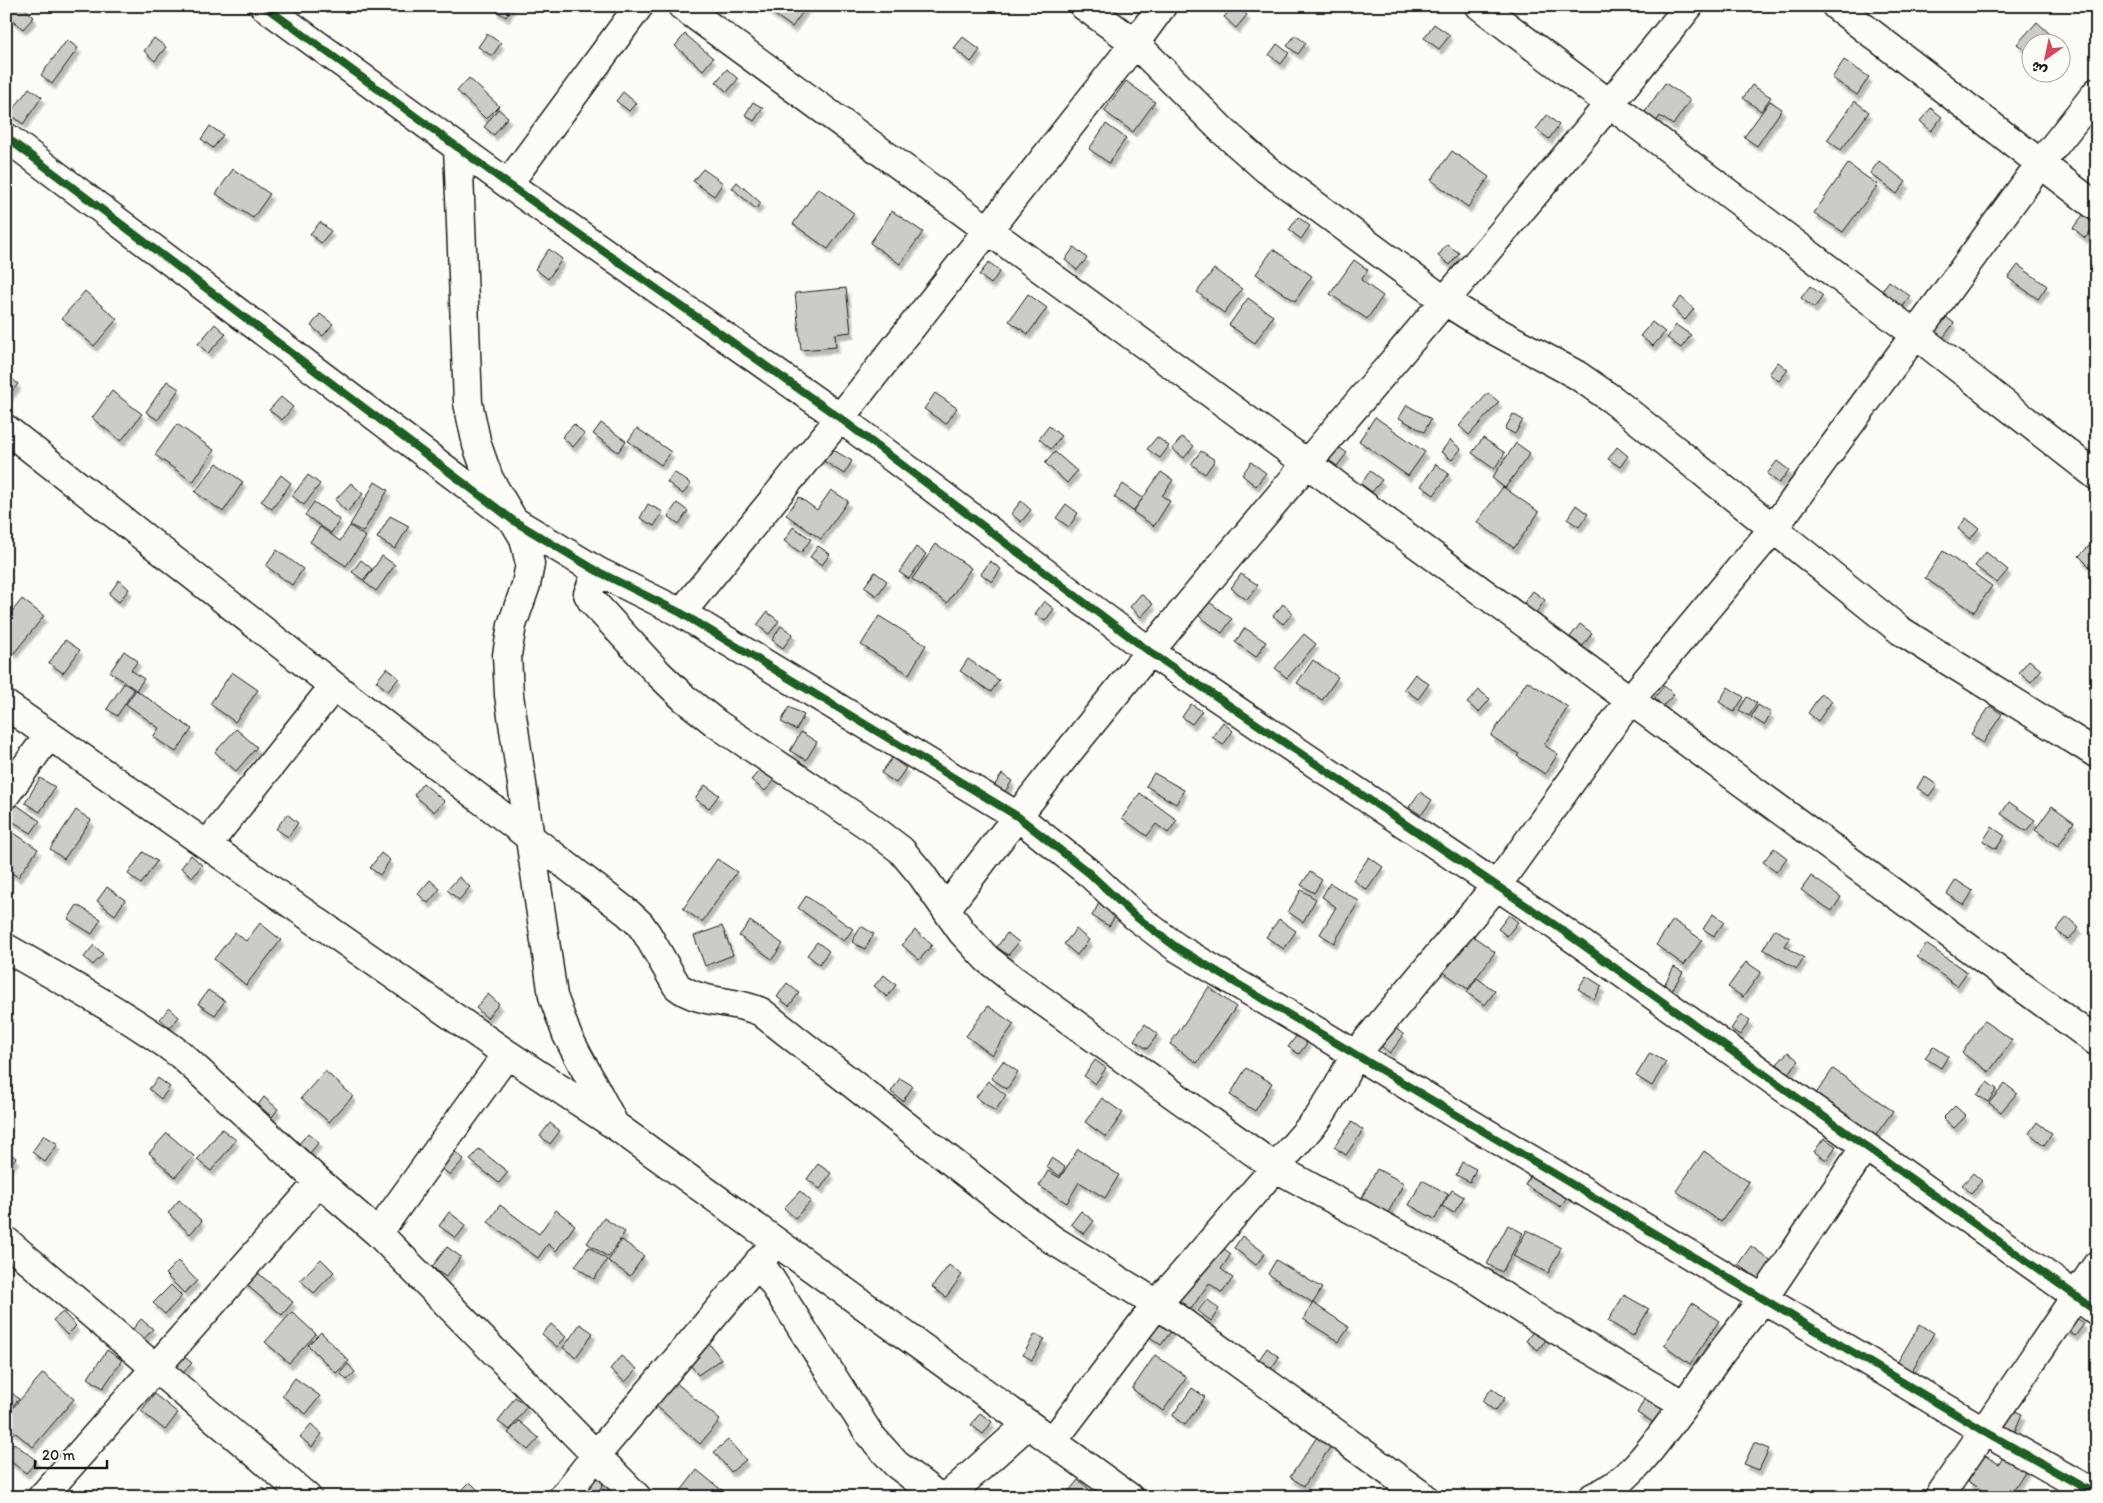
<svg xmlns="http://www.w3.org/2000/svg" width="2103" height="1503" font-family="Itim,'Playpen Sans Arabic',sans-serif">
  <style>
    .building { fill: #cccbc8; stroke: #1c1c1c; filter: url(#shadow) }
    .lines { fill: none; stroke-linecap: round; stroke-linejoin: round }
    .minor-casing { stroke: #1c1c1c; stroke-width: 31 }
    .minor { stroke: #fdfcf7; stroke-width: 28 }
    .cycleway-casing { stroke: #fdfcf7; stroke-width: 11 }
    .cycleway { stroke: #1b5e20; stroke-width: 8 }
  </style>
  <defs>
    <filter id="shadow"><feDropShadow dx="3" dy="5.5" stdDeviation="1" flood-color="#0004"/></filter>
  </defs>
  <rect width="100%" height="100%" fill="#fdfcf7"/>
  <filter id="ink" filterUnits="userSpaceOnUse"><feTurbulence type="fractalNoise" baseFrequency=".02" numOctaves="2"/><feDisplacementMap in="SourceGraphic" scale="10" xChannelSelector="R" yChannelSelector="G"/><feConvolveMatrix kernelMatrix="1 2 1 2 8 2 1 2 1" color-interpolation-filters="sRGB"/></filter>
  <g filter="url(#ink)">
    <path class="building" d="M7,6H22L34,17L23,29L6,14Z
      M497,6H512L506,17L495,10Z
      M771,6H807L792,27L768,10Z
      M1233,6H1238L1247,15L1236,28L1224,17Z
      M2037,22L2049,33L2040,42H2030L2029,54L2017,44Z
      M1434,24L1450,35L1439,49L1424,38Z
      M487,34L501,43L492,56L478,47Z
      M685,34L713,58L703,70L675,46Z
      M1295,35L1306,43L1298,54L1287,46Z
      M963,37L980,50L971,62L954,48Z
      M154,38L166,47L155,61L144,51Z
      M67,40L78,48L52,84L41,75Z
      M1277,44L1289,53L1281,64L1269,55Z
      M1844,60L1869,77L1857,95L1832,78Z
      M727,69L738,79L727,92L716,82Z
      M469,78L499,106L486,119L457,91Z
      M1126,81L1155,102L1133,132L1104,111Z
      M1665,83L1690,100L1673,125L1660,116L1654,125L1642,116Z
      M1752,85L1771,97L1761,111L1743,98Z
      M29,88L42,97L23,124L10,114Z
      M623,92L636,103L629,111L616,101Z
      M1770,101L1782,109L1757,146L1744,137Z
      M1855,101L1869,112L1841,150L1827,140Z
      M753,102L763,108L754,121L745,115Z
      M1931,108L1942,117L1931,131L1920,121Z
      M498,109L508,117L494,135L484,127Z
      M1547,115L1559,125L1549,139L1536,129Z
      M1106,124L1126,138L1109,163L1089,149Z
      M210,126L223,135L213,148L201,139Z
      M1452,151L1489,177L1468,207L1431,180Z
      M1879,161L1906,182L1897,194L1870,173Z
      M1848,164L1878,185L1843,232L1814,213Z
      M233,169L270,194L253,218L216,194Z
      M703,169L723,183L714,196L693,181Z
      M737,182L761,203L756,209L732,188Z
      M818,188L854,213L828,249L793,224Z
      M892,211L923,232L900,264L870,243Z
      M2083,215L2096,225L2085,238L2073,228Z
      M1298,217L1310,226L1301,239L1289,230Z
      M320,222L331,231L321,243L310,234Z
      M1447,244L1459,253L1450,265L1438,256Z
      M1074,247L1087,258L1077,270L1065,260Z
      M549,249L562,259L548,279L535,269Z
      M1273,249L1312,276L1295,301L1256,274Z
      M1354,260L1368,270L1361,280L1383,296L1367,319L1330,294Z
      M989,262L1000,271L991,284L979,275Z
      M2018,265L2047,286L2038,299L2008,278Z
      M1214,269L1242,289L1224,313L1197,292Z
      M1889,281L1910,296L1898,314L1876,299Z
      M1810,286L1823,296L1814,308L1801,298Z
      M846,288L851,332L835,334L836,347L801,350L795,293Z
      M85,291L117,319L94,346L62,318Z
      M1028,294L1047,308L1028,334L1009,321Z
      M1681,297L1694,309L1685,320L1672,308Z
      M1248,298L1273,316L1255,343L1229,325Z
      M1938,311L1954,323L1943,338L1927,326Z
      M320,314L333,324L323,336L311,326Z
      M1652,322L1665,332L1653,346L1640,336Z
      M215,324L226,334L208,353L198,344Z
      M1676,325L1691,335L1681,348L1667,338Z
      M1778,362L1788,370L1779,381L1769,374Z
      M6,374L18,384L7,397L6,396Z
      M167,381L179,389L158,420L146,412Z
      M112,391L142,414L121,441L92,418Z
      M935,393L957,408L946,424L924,409Z
      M1488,393L1499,402L1469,435L1459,426Z
      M281,397L293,407L282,420L269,410Z
      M1407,405L1431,419L1424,432L1399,418Z
      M1513,414L1523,420L1515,434L1505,429Z
      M1375,417L1425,452L1408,476L1359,441Z
      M601,423L626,441L618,452L593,434Z
      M177,424L214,450L193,482L155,455Z
      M574,424L584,434L573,447L562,437Z
      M1049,426L1061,436L1051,449L1039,439Z
      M637,428L671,452L661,465L628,441Z
      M1157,437L1169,446L1160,458L1147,449Z
      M1182,437L1194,446L1184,458L1172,449Z
      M1483,438L1505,453L1494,469L1472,453Z
      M1450,440L1461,449L1452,460L1441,452Z
      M1516,443L1530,453L1505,488L1492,478Z
      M1336,445L1347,453L1337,466L1326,458Z
      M827,446L852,461L844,474L819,458Z
      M1617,447L1628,456L1620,467L1608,459Z
      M1201,451L1215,460L1205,474L1191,464Z
      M1055,452L1077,471L1067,483L1045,463Z
      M1777,461L1789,470L1779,483L1767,474Z
      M1251,462L1266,473L1256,486L1242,475Z
      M217,463L243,482L223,512L195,492Z
      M1436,464L1449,474L1434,495L1421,486Z
      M1370,471L1382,480L1372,492L1361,484Z
      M674,472L691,484L683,494L667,482Z
      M1161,472L1173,480L1162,496L1170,501L1154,526L1133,512Z
      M281,475L291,483L272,509L261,501Z
      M308,475L320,484L304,505L292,496Z
      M375,482L388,490L363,532L350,525Z
      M351,483L363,494L347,512L335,500Z
      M1123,484L1143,498L1133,511L1114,497Z
      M1503,487L1539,512L1514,548L1477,522Z
      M831,490L848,501L821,539L786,515L799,497L817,510Z
      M1021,501L1031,510L1021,522L1011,514Z
      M314,502L340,520L331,533L305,515Z
      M677,503L688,511L679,524L668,516Z
      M648,504L663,512L654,526L640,518Z
      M1066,504L1078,513L1069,527L1056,518Z
      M1576,505L1588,514L1579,527L1567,519Z
      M390,516L409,526L395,549L377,538Z
      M1966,518L1979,528L1970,539L1958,529Z
      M350,526L366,537L346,566L310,542L320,527L340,541Z
      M793,527L811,539L801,553L784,541Z
      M2092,543L2097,548V574L2079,556Z
      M936,544L971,568L947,603L912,579Z
      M818,546L830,554L822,565L810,557Z
      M916,547L926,554L909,579L899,572Z
      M277,550L303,569L292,585L266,566Z
      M1943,551L1992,586L1974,612L1925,578Z
      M1986,552L2008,570L1997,583L1975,566Z
      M382,556L395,565L376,591L364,582Z
      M361,560L372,569L363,580L352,572Z
      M990,561L1001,569L992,582L981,574Z
      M875,572L887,581L877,596L864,587Z
      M1241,574L1258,585L1247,600L1231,588Z
      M119,580L129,589L119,602L109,594Z
      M1533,591L1545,600L1536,613L1523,604Z
      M1141,594L1153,604L1141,617L1130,607Z
      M22,599L44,616L14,653L6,646V619Z
      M1044,601L1054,609L1045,621L1035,614Z
      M1208,601L1232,619L1222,633L1198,615Z
      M1283,604L1293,613L1283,624L1273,616Z
      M767,612L779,621L769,634L757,625Z
      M879,616L926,645L909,674L861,645Z
      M1580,624L1592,633L1583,646L1570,637Z
      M781,626L793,634L783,648L772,640Z
      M1245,628L1266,642L1256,657L1235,642Z
      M1304,634L1316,644L1287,678L1275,668Z
      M65,640L80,650L63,673L49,663Z
      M124,651L138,661L131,670L144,679L136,690L110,672Z
      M968,659L999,680L991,692L960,671Z
      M1313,660L1338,677L1322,700L1297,683Z
      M2029,660L2041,670L2031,682L2019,672Z
      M387,668L399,678L388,691L376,681Z
      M232,672L258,690L235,722L210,704Z
      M1415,674L1429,684L1418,699L1404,689Z
      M1527,681L1568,707L1544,745L1558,754L1545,774L1517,756L1519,754L1491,736Z
      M124,683L134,690L117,716L107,709Z
      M1664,686L1674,694L1663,706L1654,698Z
      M1728,687L1744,697L1734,712L1719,702Z
      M136,690L192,729L176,752L153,737L159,728L126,704Z
      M1479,690L1490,699L1479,712L1467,703Z
      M1821,694L1832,701L1818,721L1808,713Z
      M1747,697L1757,703L1749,716L1739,710Z
      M1191,704L1202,711L1192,724L1182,717Z
      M1758,705L1771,713L1764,725L1751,717Z
      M1990,706L2002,714L1983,743L1971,734Z
      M789,707L804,715L796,730L781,722Z
      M1223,722L1233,731L1223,745L1212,737Z
      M236,729L257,747L236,771L215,752Z
      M801,732L817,742L806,760L790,751Z
      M892,758L906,768L896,783L881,773Z
      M762,767L776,779L765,791L751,780Z
      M1154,773L1184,790L1176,804L1146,786Z
      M1002,774L1012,781L1004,793L994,786Z
      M1924,776L1937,785L1929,796L1917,788Z
      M40,778L55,787L40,812L25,803Z
      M423,783L444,801L434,812L414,795Z
      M705,785L719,795L709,808L695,799Z
      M1420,792L1432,800L1421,815L1409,807Z
      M1140,793L1177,820L1168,833L1156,824L1147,836L1122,818Z
      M2009,802L2035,820L2026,831L2001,814Z
      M14,803L40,821L31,833L6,817Z
      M2052,806L2074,822L2058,846L2035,830Z
      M76,810L91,820L64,859L50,849Z
      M287,814L298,823L288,837L276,829Z
      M1992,827L2005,836L1996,849L1983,841Z
      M14,833L38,849L18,877L6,869V843Z
      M1774,848L1787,858L1776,872L1763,862Z
      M143,852L157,861L141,884L128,874Z
      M381,853L390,860L380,875L370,868Z
      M191,855L202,865L193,877L181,868Z
      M1369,857L1383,867L1367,890L1353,880Z
      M717,859L737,872L702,922L683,909Z
      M1310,872L1322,880L1314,893L1301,885Z
      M1811,876L1841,897L1832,911L1801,890Z
      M459,877L470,887L459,900L447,890Z
      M430,880L440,889L428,903L418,894Z
      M1956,880L1973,891L1964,905L1947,894Z
      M1330,883L1359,901L1334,943L1320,934L1336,907L1322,897Z
      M107,887L125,900L115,915L97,901Z
      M1301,890L1316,899L1303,922L1288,912Z
      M806,896L853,929L844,941L798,908Z
      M1099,903L1117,913L1109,926L1092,916Z
      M77,905L101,919L92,934L68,919Z
      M1713,914L1724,922L1714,936L1703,929Z
      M1509,915L1518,922L1507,936L1498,929Z
      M2067,917L2079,928L2068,940L2056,930Z
      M1279,919L1296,931L1284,949L1266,937Z
      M1673,920L1702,940L1684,965L1656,945Z
      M750,921L783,944L772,959L739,936Z
      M260,923L281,940L246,985L214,959L235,932L246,941Z
      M722,926L733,955L705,966L694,936Z
      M861,926L874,934L865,949L852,942Z
      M1076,929L1089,940L1077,955L1064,944Z
      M1775,929L1790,938L1785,946L1804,958L1797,969L1763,949Z
      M915,930L932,945L919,960L902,945Z
      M1466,931L1495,952L1468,989L1439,969Z
      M1007,933L1019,942L1008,955L997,947Z
      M817,942L829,951L819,964L807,955Z
      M1926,944L1967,972L1957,986L1917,957Z
      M94,945L103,954L93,965L84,957Z
      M1746,962L1761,972L1743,997L1728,987Z
      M1674,967L1683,972L1672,990L1664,985Z
      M884,975L896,985L887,997L874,986Z
      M1586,976L1602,986L1594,999L1578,989Z
      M1477,978L1495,991L1485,1005L1467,993Z
      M787,983L799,993L789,1006L777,997Z
      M1209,987L1236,1007L1197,1063L1170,1044Z
      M208,990L225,1001L215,1015L198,1004Z
      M488,994L499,1004L487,1018L476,1008Z
      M988,1006L1014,1024L992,1055L966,1036Z
      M169,1008L179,1017L170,1028L160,1019Z
      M1741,1014L1750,1021L1740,1035L1731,1029Z
      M1383,1018L1404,1035L1390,1053L1368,1036Z
      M1984,1021L2012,1040L1989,1072L1962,1053Z
      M1145,1024L1158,1034L1147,1049L1134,1040Z
      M1297,1035L1308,1042L1299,1054L1288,1047Z
      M1933,1046L1948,1056L1941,1068L1925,1058Z
      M1788,1052L1799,1061L1788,1073L1777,1064Z
      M1650,1053L1666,1062L1652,1086L1636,1076Z
      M1095,1060L1106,1068L1095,1084L1084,1076Z
      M1003,1061L1018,1072L1007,1089L991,1078Z
      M1246,1068L1272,1083L1255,1111L1230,1095Z
      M1833,1069L1893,1111L1875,1136L1815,1095Z
      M325,1071L353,1096L329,1122L301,1098Z
      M158,1078L170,1087L161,1099L149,1089Z
      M900,1078L913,1086L903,1101L891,1092Z
      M988,1081L1006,1095L995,1111L976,1097Z
      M1987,1082L1997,1089L1988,1102L1977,1095Z
      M2005,1084L2017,1093L2001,1112L1989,1103Z
      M264,1097L278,1109L272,1117L258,1105Z
      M1102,1098L1123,1113L1106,1137L1085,1122Z
      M1955,1106L1966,1116L1954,1128L1943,1118Z
      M1352,1122L1363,1130L1346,1155L1334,1147Z
      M2037,1122L2052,1134L2044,1145L2029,1133Z
      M550,1123L560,1131L550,1144L540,1136Z
      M222,1129L236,1140L211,1171L197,1160Z
      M167,1133L194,1156L175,1177L149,1153Z
      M308,1133L319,1142L310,1153L299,1144Z
      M44,1135L58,1144L45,1162L32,1152Z
      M1824,1138L1836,1146L1827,1160L1814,1152Z
      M479,1149L508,1172L499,1183L470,1160Z
      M1078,1149L1119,1175L1105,1198L1079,1182L1067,1203L1039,1186L1048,1171L1060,1178Z
      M6,1150L16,1158L6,1169Z
      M454,1151L464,1159L450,1175L441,1168Z
      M1704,1151L1749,1182L1721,1222L1676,1191Z
      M1051,1158L1065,1167L1060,1176L1046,1167Z
      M1462,1162L1476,1169L1470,1182L1456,1175Z
      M818,1164L831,1173L820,1189L807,1179Z
      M1377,1169L1404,1183L1388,1213L1361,1199Z
      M1533,1171L1570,1193L1561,1207L1525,1185Z
      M1973,1173L1982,1181L1971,1193L1962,1185Z
      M1422,1180L1448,1194L1435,1219L1409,1205Z
      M1452,1190L1464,1197L1454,1213L1442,1206Z
      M800,1191L811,1201L795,1218L784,1208Z
      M179,1200L202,1221L190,1234L168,1213Z
      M500,1205L539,1234L556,1210L575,1225L556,1251L548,1244L538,1258L488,1222Z
      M1081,1211L1094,1221L1084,1234L1071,1224Z
      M449,1212L466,1225L456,1238L439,1226Z
      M604,1218L625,1232L608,1257L587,1243Z
      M1508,1225L1523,1233L1502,1272L1487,1264Z
      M1527,1230L1561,1248L1548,1273L1513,1256Z
      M1242,1236L1265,1253L1256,1265L1234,1248Z
      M1210,1238L1231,1254L1221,1269L1233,1278L1222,1293L1209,1283L1191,1309L1170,1294Z
      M622,1240L644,1256L630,1276L608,1261Z
      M1751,1246L1773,1262L1760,1280L1738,1264Z
      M447,1247L461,1257L446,1277L432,1267Z
      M589,1247L607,1260L594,1279L575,1266Z
      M321,1259L334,1272L314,1293L300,1280Z
      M1276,1260L1322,1288L1313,1303L1268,1274Z
      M178,1261L197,1281L184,1293L165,1274Z
      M949,1265L962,1275L946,1297L932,1287Z
      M253,1269L293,1302L282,1315L243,1282Z
      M171,1285L182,1296L165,1314L153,1303Z
      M1624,1295L1649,1309L1633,1336L1608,1321Z
      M1207,1299L1219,1309L1211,1321L1198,1311Z
      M1313,1303L1349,1327L1339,1342L1303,1319Z
      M1692,1303L1719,1321L1690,1364L1664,1345Z
      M63,1312L76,1326L67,1335L53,1320Z
      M292,1312L316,1334L289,1363L265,1342Z
      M2070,1314L2084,1324L2075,1336L2061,1327Z
      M141,1319L153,1329L142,1341L130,1332Z
      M1158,1320L1172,1330L1161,1345L1147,1335Z
      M551,1324L566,1337L557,1347L542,1334Z
      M580,1324L593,1333L576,1357L563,1348Z
      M1920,1324L1934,1333L1911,1372L1897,1363Z
      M1536,1327L1549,1336L1538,1350L1526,1341Z
      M321,1332L349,1361L336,1373L308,1345Z
      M1035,1334L1045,1339L1032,1360L1023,1355Z
      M705,1338L721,1359L698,1375L682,1354Z
      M1267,1348L1279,1357L1270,1370L1258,1361Z
      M107,1350L122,1360L103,1388L88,1378Z
      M180,1353L192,1363L181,1375L169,1365Z
      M1155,1355L1187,1377L1163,1411L1132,1389Z
      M621,1356L637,1369L625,1382L610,1369Z
      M348,1364L355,1372L347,1380L340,1373Z
      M43,1373L74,1399L33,1447L6,1425V1416Z
      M295,1378L320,1396L306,1414L282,1396Z
      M674,1381L720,1420L700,1444L654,1404Z
      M1192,1388L1205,1397L1185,1425L1172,1416Z
      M1492,1388L1505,1398L1495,1411L1482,1401Z
      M1649,1390L1671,1401L1658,1425L1637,1413Z
      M11,1392L19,1399L6,1413V1398Z
      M154,1394L178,1413L165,1430L141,1411Z
      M515,1397L527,1406L510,1430L498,1422Z
      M2008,1408L2022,1414L2015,1431L2001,1425Z
      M980,1413L992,1422L983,1434L971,1425Z
      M519,1421L539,1438L528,1450L508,1433Z
      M311,1424L322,1434L312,1447L300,1437Z
      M1317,1437L1331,1446L1304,1486L1290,1477Z
      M728,1440L746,1460L731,1472L714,1452Z
      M14,1443L37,1461L26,1473L6,1458V1453Z
      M1754,1443L1769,1449L1759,1470L1744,1464Z
      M2007,1451L2029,1465L2009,1497H1985L1987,1493L1968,1482L1984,1455L1999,1464Z
      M591,1467L607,1477L595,1497H572Z
      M697,1470L730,1497H678L677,1496Z
      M1078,1480L1089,1489L1083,1497H1064Z
      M470,1482L481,1493L478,1497H461L458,1494Z
      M262,1487L275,1497H255Z"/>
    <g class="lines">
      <g class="minor-casing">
        <path id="minor" d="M264,6L508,184L840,418L1150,652L1552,923L2097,1311
          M682,6L2097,1042
          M1084,6L1135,43L1223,131L1266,169L1445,301L1477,321L1577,375L1613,400L1901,631L2097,754
          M1480,6L1916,335L2097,476
          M1836,6L2097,207
          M6,137L514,521L597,571L681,613L1017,816L1089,873L1135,916L1176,947L1984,1431L2097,1495
          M458,147L468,403L477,445L489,479L524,538L530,564L526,585L512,625L507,655L509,695L553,996L567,1035L613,1122
          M508,184L639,6
          M6,429L334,686L628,913L640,924L647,934L677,986C701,1005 734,999 761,1012L1022,1217L1053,1240L1157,1304L1424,1497
          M597,571L588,594L592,601L658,673L684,698L717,724L872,828L901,850L921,874L962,932L987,959L1015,981L1276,1168L1463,1270L1530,1314L1684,1405L1721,1353L1763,1299L1865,1147
          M681,613L840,418L1135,43L1162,6
          M6,705L507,1054L613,1124L1129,1497
          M6,794L49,735
          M207,845L334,686
          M946,909C1181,598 1445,310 1689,6
          M6,948C65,982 127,1014 181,1055L319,1182L378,1233L637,1497
          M378,1233L507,1054
          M6,1241L307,1497
          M759,1261L870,1435L896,1464L939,1497
          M1052,1442L1157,1304L1319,1117L1338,1087L1355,1055L1497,885L1630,700L1773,529L2040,164L2097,92
          M42,1497L319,1182
          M563,1497L597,1454L776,1242
          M944,1497L958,1487L1028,1424
          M1593,1497C1632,1482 1659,1437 1684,1405
          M1939,1497L2097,1265"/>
      </g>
      <use href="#minor" class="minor"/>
      <g class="cycleway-casing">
        <path id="cycleway" d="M264,6L508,184L840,418L1150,652L1552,923L2097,1311
          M6,137L514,521L597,571L681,613L1017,816L1089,873L1135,916L1176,947L1984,1431L2097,1495"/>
      </g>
      <use href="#cycleway" class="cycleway"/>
    </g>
  </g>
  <rect width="2103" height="1503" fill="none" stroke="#fdfcf7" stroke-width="25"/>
  <rect x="12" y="12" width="2078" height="1478" fill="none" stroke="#1c1c1c" stroke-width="2" filter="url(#ink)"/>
  <g transform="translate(2046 58) rotate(213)"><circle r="24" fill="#fdfcf7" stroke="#a3a29f"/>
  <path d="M0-4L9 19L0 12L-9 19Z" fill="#d1495b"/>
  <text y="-8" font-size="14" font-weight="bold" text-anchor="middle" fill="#1c1c1c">ش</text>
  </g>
  <path d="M35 1460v8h72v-8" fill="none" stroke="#1c1c1c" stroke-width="2.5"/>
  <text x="42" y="1460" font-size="15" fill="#1c1c1c" stroke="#fdfcf7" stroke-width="4" paint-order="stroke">20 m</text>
</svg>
